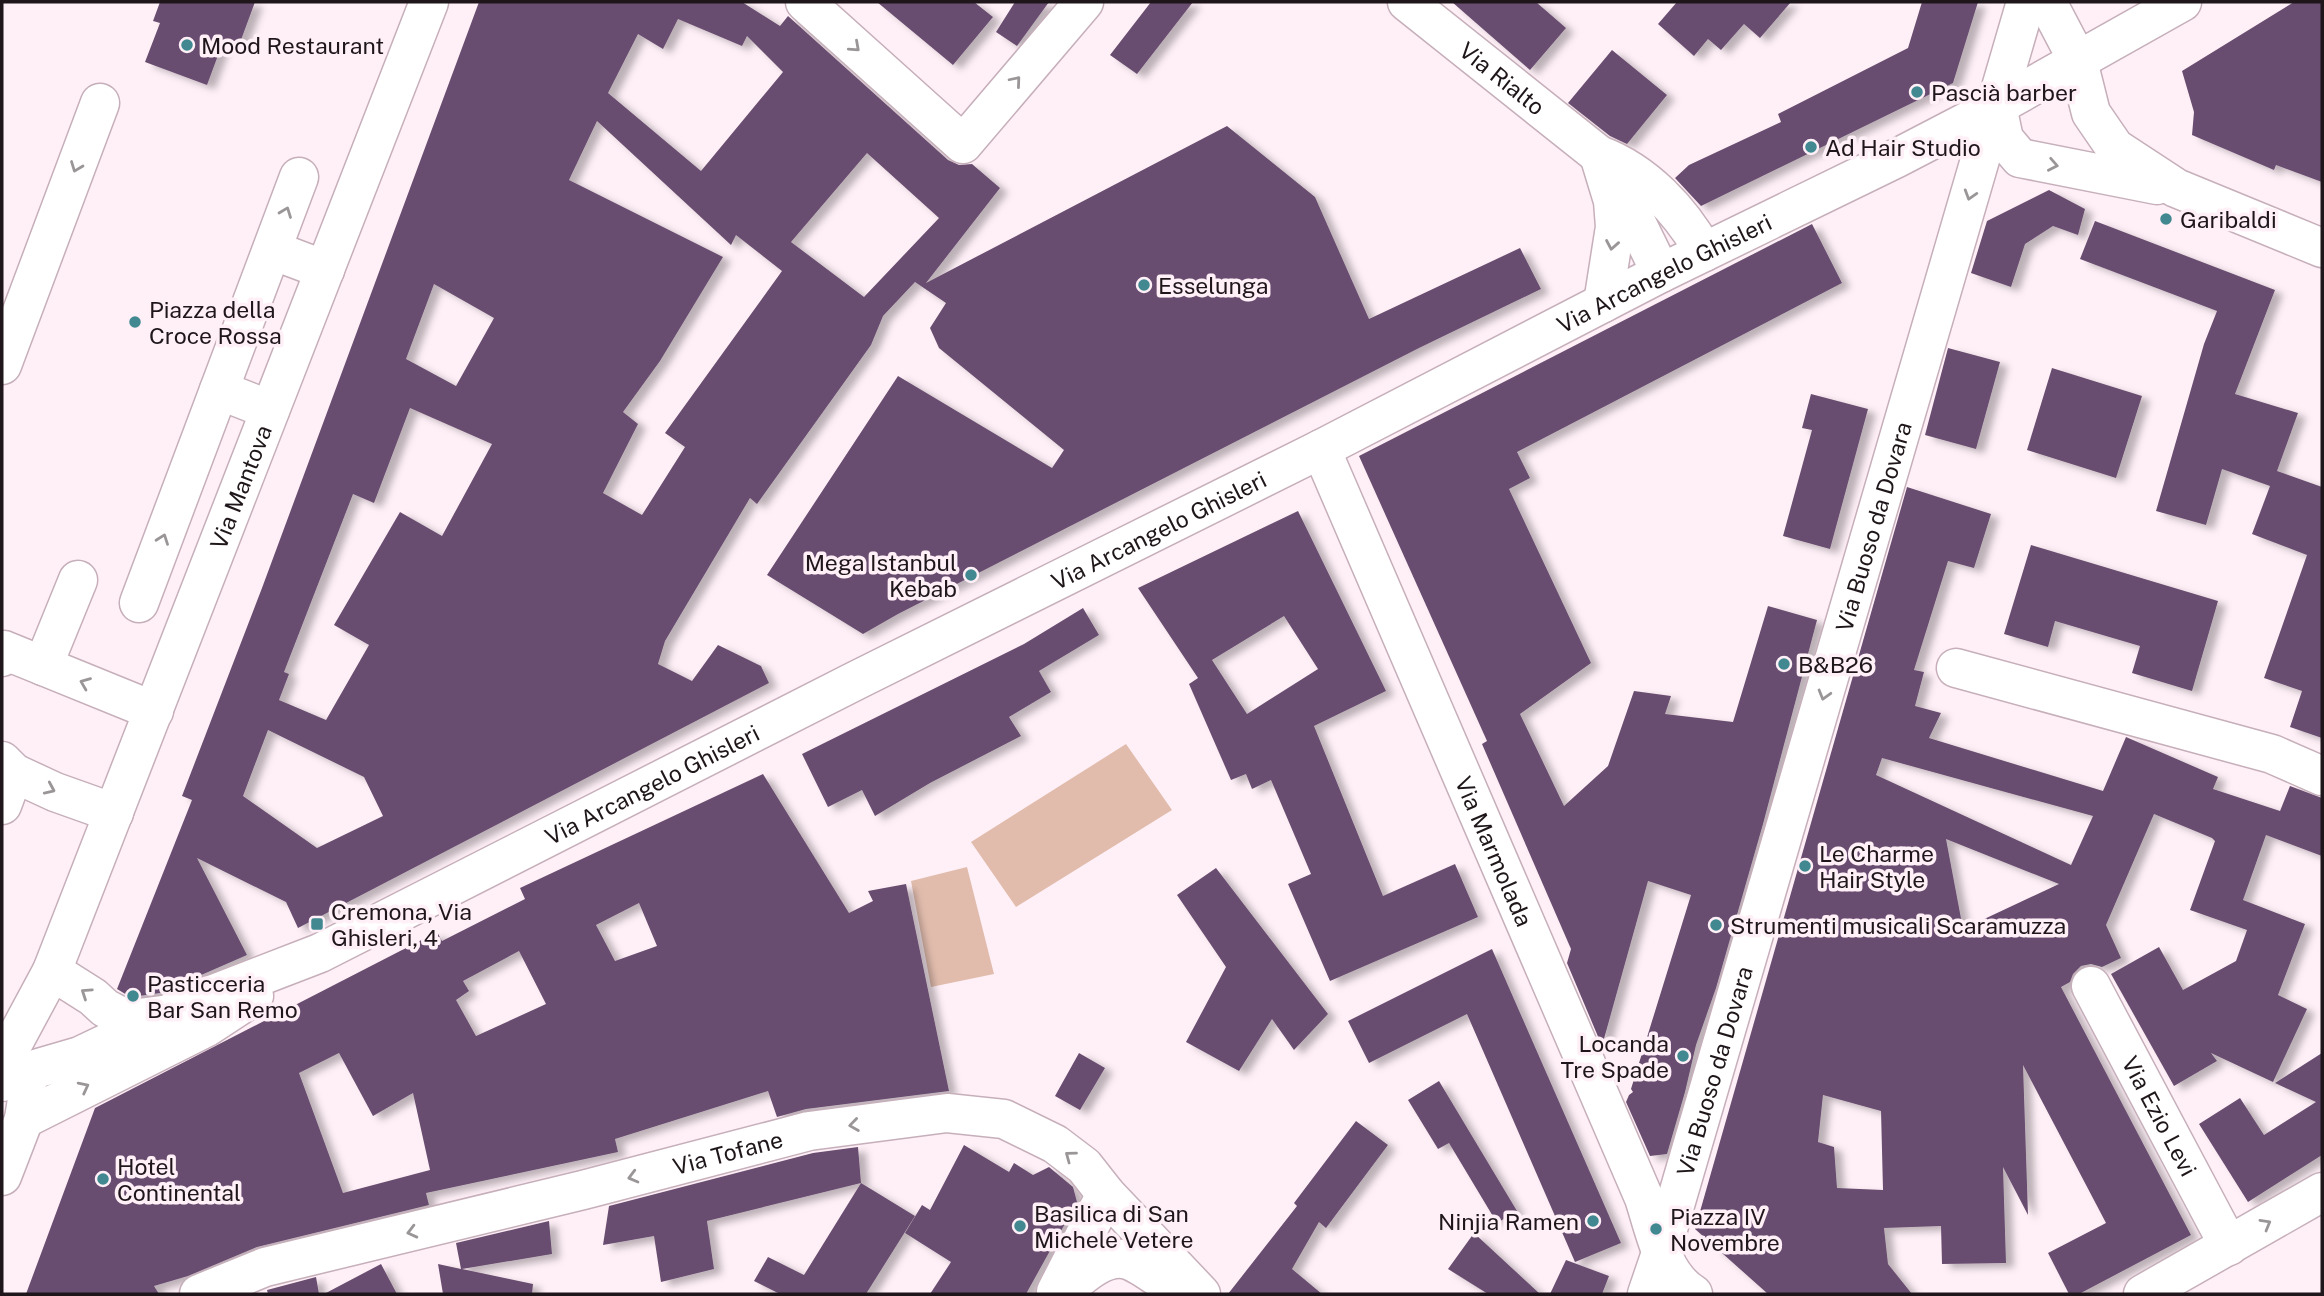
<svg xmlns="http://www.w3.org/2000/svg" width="2324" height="1296" font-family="'Public Sans',sans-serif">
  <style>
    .green { fill: #e1bcad }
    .building { fill: #694e70; fill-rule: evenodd; filter: url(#shadow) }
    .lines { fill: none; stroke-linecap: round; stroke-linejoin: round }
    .minor-casing { stroke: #c6afba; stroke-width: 41 }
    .major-casing { stroke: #c6afba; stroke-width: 41 }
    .minor { stroke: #fff; stroke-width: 38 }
    .major { stroke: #fff; stroke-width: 38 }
    .oneway { stroke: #9a9698 }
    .poi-dot { fill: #418891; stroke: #fff0f7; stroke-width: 2.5 }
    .labels { text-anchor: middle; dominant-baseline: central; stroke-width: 7; stroke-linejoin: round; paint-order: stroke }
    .poi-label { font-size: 23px; fill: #1e161a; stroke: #fff0f7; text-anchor: start }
    .street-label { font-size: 23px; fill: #1e161a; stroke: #fff0f7 }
  </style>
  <defs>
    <filter id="shadow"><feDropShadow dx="8" dy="4.5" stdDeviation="3.5" flood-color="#0004"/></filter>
  </defs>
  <rect width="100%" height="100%" fill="#fff0f7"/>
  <path class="green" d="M1126,744L1172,810L1016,907L971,842Z
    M967,867L994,974L931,987L911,881Z"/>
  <path class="building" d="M160,2H255L238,48L223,42L207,85L145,62L160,23L153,21Z
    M479,2H742L780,26L788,16L948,160L959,165L972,164L1000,188L926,283L1227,126L1315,197L1369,319L1520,248L1541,289L1419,348L898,614L863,634L767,575L898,376L1052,468L1064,450L939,348L930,328L946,303L915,282L883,316L871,345L757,504L750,498L665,641L658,664L692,681L718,645L761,666L769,683L298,928L286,902L197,858L247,955L160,993L139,996L127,995L117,989L192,800L182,796L262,588ZM678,19L742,46L747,36L783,72L701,171L608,93L638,34L663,49ZM597,121L731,245L736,235L782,271L665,433L685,447L642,515L603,493L638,424L623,412L660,361L723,257L569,180ZM867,153L939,218L864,297L791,242ZM434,284L494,318L456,386L406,359ZM410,408L492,444L442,536L400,512L334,625L369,645L326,720L279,700L289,674L284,672L353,494L374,503ZM268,730L364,777L383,816L317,848L243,796Z
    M877,2H974L993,17L953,65Z
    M1015,2H1049L1017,46L996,32Z
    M1151,2H1193L1137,74L1110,55Z
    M1452,2H1536L1566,28L1530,70Z
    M1677,2H1791L1760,38L1744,24L1721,50L1708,39L1694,56L1658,24Z
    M1922,2H1978L1953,83L1701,206L1675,178L1689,165L1781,122L1778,114L1908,48Z
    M2294,2H2322V182L2276,165L2274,170L2192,135L2194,112L2182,71Z
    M1612,50L1667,95L1627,144L1610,136L1568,103Z
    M2049,190L2085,209L2078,235L2053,226L2025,244L2011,287L1971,273L1987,221Z
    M2095,221L2275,290L2235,394L2298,413L2277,471L2322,487V738L2290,727L2302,691L2264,678L2307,555L2252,534L2270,486L2222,469L2206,525L2156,511L2204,344L2217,311L2080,259Z
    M1812,224L1842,283L1517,452L1530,478L1509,489L1591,663L1520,714L1564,806L1608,766L1634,691L1671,696L1665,714L1733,722L1768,606L1817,620L1763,824L1716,988L1696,1045L1685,1092L1667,1154L1650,1156L1626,1102L1629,1095L1633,1092L1631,1089L1691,895L1648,881L1602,1046L1567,963L1571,949L1482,744L1487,741L1359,456Z
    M1948,348L2000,362L1976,449L1925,435Z
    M2052,368L2142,396L2116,478L2027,450Z
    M1811,394L1868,409L1830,549L1783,536L1812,430L1802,428Z
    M1907,487L1991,514L1974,568L1948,561L1914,670L1924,672L1915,706L1941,713L1929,738L2103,791L2126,737L2218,777L2213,789L2280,811L2290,786L2322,798V856L2266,835L2243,900L2305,924L2278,995L2307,1009L2273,1082L2211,1053L2217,1061L2174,1086L2111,974L2159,947L2183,990L2236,961L2247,930L2190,910L2215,841L2212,838L2154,814L2106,925L2121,958L2102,967L2091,964L2081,966L2073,974L2070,982L2061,987L2191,1235L2079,1294H2069L2048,1253L2106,1223L2023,1065L2028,1215L2003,1167L2006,1263L1942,1264L1941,1226L1884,1228L1888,1264L1912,1294H1768L1695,1229ZM1882,758L2093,816L2071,865L1876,775ZM1946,839L2059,884L1963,929ZM1823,1095L1881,1111L1883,1190L1837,1188L1834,1147L1818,1142Z
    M1298,511L1386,691L1314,726L1383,896L1455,864L1478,917L1330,981L1288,884L1311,874L1271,780L1252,789L1246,774L1231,780L1189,684L1198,678L1138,588ZM1284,616L1318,669L1247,714L1212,660Z
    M2031,545L2218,601L2192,691L2132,673L2140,646L2055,621L2048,647L2004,634Z
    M1083,608L1099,635L1039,671L1051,692L1009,717L1021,736L930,783L875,816L862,790L828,807L802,754L1024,644Z
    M763,774L849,913L873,901L868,891L906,884L949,1091L806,1109L777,1117L768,1091L615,1139L618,1152L426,1193L429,1205L257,1247L188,1276L154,1286L159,1294H26L95,1108L437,932L442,941L525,899L520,888ZM639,903L657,946L615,961L596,925ZM519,951L546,1004L476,1036L456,1000L469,991L463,981ZM339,1053L373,1116L413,1093L430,1170L343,1193L299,1073Z
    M1216,868L1328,1014L1294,1050L1272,1019L1239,1071L1186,1042L1226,967L1177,895Z
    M1492,949L1621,1243L1575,1262L1467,1014L1369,1063L1348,1021Z
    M1079,1053L1105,1068L1080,1110L1055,1096Z
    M2322,1053V1155L2248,1202L2199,1124L2240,1098L2264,1135L2316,1102L2275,1083Z
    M1439,1081L1517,1211L1497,1223L1449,1143L1438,1149L1408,1100Z
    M1356,1121L1388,1145L1326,1228L1319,1222L1292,1269L1322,1294H1228L1297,1206L1294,1203Z
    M964,1145L1009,1172L1014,1163L1033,1175L1049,1167L1073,1187L1077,1202L1026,1294H930L951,1262L905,1233L922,1205L930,1210Z
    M858,1147L861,1183L707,1221L714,1269L661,1282L654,1236L603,1245L609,1206L813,1153Z
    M861,1183L915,1216L866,1294H780L754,1281L768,1257L804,1275Z
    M549,1221L552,1254L462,1269L533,1284L532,1294H443L438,1264L461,1269L456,1243Z
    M1474,1233L1540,1294H1488L1448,1269Z
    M1566,1260L1609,1276L1602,1294H1550Z
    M381,1264L397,1294H324Z
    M316,1277L319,1294H268L267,1290Z"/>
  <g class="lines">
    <g class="minor-casing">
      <g id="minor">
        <path d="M805,2L963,144L1084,2"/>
        <path id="s1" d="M1407,2L1599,155C1645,172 1681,211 1704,252"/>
        <path d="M2047,2L2078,61L2091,113L2115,148L2176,188L2322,248"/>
        <path d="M1997,106L2004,139L2020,158L2157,185"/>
        <path d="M1599,155L1613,201L1615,227L1603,303"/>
        <path d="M1619,187L1661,273"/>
        <path d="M272,250L325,270"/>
        <path d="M2,365L100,103"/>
        <path d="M219,390L270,410"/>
        <path id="s2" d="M1321,449L1644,1198C1655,1231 1662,1275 1693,1294"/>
        <path d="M139,603L299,177"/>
        <path d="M2,657L4,650L154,711"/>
        <path d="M43,666L78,580"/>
        <path d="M1956,668L2272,754L2322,776"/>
        <path d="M2,761L14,773L2,805"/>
        <path d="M14,773L55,792L114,813"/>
        <path id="s3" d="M2091,986L2229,1246"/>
        <path d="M1056,1292L1106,1194"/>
        <path id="s4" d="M199,1294L265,1267L583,1190L809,1131L947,1113L1004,1119L1055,1144L1084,1166L1106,1194L1201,1294"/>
        <path d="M1062,1294C1077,1279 1104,1253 1128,1260C1143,1265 1165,1283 1179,1292"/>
        <path id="s5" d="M1647,1294L1661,1253L2026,2"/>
        <path d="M2143,1294L2322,1192"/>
      </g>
    </g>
    <g class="major-casing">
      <g id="major">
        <path d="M52,971L93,997L105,1008L120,1016L139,1018L162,1015"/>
        <path id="s6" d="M2,1064L52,971L429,2"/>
        <path id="s7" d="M2,1082L32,1070L80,1056L193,1002L320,953L855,681L1321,449L1661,273L1897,158L1997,106L2182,2"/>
        <path d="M24,1119L207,1027L254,996"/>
        <path d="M2,1176L24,1119L28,1093"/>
      </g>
    </g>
    <use href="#minor" class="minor"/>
    <use href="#major" class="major"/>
  </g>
  <defs><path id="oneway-chevron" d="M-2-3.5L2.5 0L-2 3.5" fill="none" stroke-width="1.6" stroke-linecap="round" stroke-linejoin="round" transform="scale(1.75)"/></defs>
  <g class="oneway">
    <use href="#oneway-chevron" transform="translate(855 47) rotate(42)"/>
    <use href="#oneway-chevron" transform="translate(1016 81) rotate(-50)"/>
    <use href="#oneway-chevron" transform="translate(2053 165) rotate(11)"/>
    <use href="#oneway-chevron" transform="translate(76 167) rotate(111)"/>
    <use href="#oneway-chevron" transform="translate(1970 195) rotate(107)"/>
    <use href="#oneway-chevron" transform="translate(286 212) rotate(-69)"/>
    <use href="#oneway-chevron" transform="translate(1612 245) rotate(100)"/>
    <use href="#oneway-chevron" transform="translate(163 539) rotate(-70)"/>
    <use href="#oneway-chevron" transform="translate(85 683) rotate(-158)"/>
    <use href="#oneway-chevron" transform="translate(1824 695) rotate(106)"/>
    <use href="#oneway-chevron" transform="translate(50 789) rotate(24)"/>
    <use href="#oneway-chevron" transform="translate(86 993) rotate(-146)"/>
    <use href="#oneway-chevron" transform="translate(84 1087) rotate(-27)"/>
    <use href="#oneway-chevron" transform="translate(854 1125) rotate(172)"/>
    <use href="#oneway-chevron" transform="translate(1070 1156) rotate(-143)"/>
    <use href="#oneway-chevron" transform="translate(633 1177) rotate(165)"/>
    <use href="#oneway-chevron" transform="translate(2266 1224) rotate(-30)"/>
    <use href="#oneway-chevron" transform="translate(412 1232) rotate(166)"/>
  </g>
  <g class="poi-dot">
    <circle cx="187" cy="45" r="7"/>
    <circle cx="1917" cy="92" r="7"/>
    <circle cx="1811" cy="147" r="7"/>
    <circle cx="2166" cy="219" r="7"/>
    <circle cx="1144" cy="285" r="7"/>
    <circle cx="135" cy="322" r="7"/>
    <circle cx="971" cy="575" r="7"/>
    <circle cx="1784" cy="664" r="7"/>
    <circle cx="1805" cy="866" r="7"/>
    <rect x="310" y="917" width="14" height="14" rx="3.5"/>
    <circle cx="1716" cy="925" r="7"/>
    <circle cx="133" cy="996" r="7"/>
    <circle cx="1683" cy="1056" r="7"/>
    <circle cx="103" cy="1179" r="7"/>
    <circle cx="1593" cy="1221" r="7"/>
    <circle cx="1020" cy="1226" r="7"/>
    <circle cx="1656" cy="1229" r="7"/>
  </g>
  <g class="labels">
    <g class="poi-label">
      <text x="201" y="45">Mood Restaurant</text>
      <text x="1931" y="92">Pascià barber</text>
      <text x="1825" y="147">Ad Hair Studio</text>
      <text x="2180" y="219">Garibaldi</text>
      <text x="1158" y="285">Esselunga</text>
      <text x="149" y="309">Piazza della<tspan x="149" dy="26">Croce Rossa</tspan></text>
      <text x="957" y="562" text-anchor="end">Mega Istanbul<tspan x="957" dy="26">Kebab</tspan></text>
      <text x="1798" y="664">B&amp;B26</text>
      <text x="1819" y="853">Le Charme<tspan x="1819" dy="26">Hair Style</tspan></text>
      <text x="331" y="911">Cremona, Via<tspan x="331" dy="26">Ghisleri, 4</tspan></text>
      <text x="1730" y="925">Strumenti musicali Scaramuzza</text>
      <text x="147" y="983">Pasticceria<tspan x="147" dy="26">Bar San Remo</tspan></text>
      <text x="1669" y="1043" text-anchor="end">Locanda<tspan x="1669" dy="26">Tre Spade</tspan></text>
      <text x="117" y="1166">Hotel<tspan x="117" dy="26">Continental</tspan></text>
      <text x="1034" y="1213">Basilica di San<tspan x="1034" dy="26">Michele Vetere</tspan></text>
      <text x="1670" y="1216">Piazza IV<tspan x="1670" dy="26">Novembre</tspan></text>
      <text x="1579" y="1221" text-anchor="end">Ninjia Ramen</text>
    </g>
    <g class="street-label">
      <text stroke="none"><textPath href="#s1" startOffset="122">Via Rialto</textPath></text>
      <text stroke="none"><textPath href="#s7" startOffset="1850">Via Arcangelo Ghisleri</textPath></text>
      <text stroke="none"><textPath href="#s6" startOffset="625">Via Mantova</textPath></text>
      <text stroke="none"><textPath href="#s5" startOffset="800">Via Buoso da Dovara</textPath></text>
      <text stroke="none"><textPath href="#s7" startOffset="1283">Via Arcangelo Ghisleri</textPath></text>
      <text stroke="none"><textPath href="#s7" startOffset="716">Via Arcangelo Ghisleri</textPath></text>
      <text stroke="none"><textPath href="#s2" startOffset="438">Via Marmolada</textPath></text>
      <text stroke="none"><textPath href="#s5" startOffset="233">Via Buoso da Dovara</textPath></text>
      <text stroke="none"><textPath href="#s3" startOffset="147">Via Ezio Levi</textPath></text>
      <text stroke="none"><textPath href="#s4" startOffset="548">Via Tofane</textPath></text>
    </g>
  </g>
  <rect width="2324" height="1296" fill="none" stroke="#1e161a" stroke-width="7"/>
</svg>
